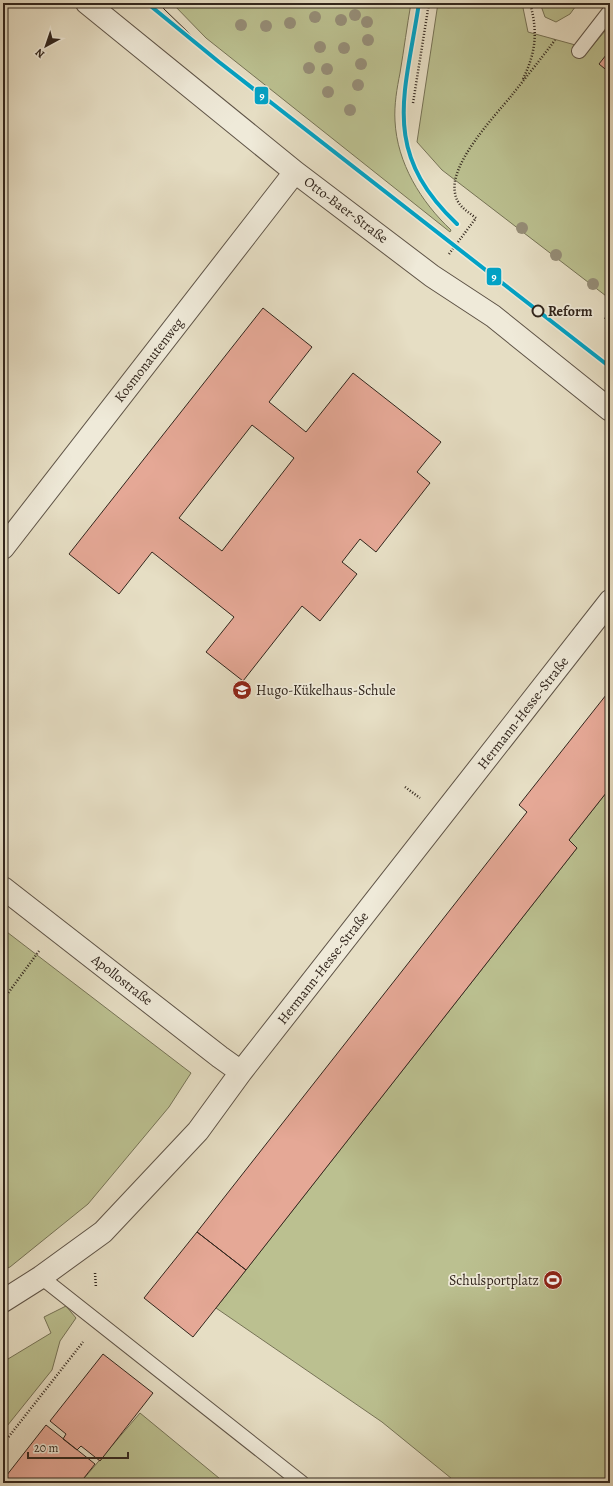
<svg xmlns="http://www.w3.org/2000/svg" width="613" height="1486" font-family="Alegreya,serif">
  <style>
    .green { fill: #bbc090; stroke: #767356 }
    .building { fill: #e5a896; stroke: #32261d; fill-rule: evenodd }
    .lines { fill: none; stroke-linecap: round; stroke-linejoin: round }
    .lane-casing { stroke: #5f5447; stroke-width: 16 }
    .street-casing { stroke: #5f5447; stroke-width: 24 }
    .path { stroke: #32261d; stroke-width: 2.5; stroke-dasharray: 1 2; stroke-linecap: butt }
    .lane { stroke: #efead9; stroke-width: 14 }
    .street { stroke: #efead9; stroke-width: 22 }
    .tram { stroke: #32261d; stroke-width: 1 }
    .tram-1-casing { stroke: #efead9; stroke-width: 7 }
    .tram-1 { stroke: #02a2c5; stroke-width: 4 }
    .tree { fill: #968e78 }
    .stop-dot { fill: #efead9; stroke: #32261d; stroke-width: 2 }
    .labels { text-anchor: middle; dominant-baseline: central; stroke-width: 3.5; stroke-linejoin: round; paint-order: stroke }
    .street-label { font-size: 14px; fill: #32261d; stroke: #efead9 }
    .stop-label { font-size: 14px; font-weight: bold; fill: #32261d; stroke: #efead9; text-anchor: start }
    .poi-label { font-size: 14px; fill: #32261d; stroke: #efead9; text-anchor: start }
    .line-badge { stroke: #efead9; stroke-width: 1.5 }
    .badge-label { font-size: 11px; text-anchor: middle; font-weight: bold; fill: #fff }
  </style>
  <rect width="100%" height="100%" fill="#e6dec4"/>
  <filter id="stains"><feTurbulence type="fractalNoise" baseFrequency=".005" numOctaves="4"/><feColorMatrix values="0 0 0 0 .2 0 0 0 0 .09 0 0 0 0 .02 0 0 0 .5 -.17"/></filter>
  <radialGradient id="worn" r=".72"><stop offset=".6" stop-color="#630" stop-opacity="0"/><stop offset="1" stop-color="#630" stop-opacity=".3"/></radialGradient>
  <path class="green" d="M172,3H411C407,26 404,49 400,73C397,88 394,105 395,121C397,163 421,202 451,230L450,232L206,38Z
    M438,3H522L528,32L590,49L610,25V299L442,170L417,142Z
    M540,3H578L570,14L556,22L545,17Z
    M610,788V1483H457L382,1422L216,1308L577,848L569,840Z
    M3,929L191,1073L169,1107L88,1204L10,1267L3,1270Z
    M66,1306L76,1318L60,1341L52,1370L3,1431V1349L8,1359L51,1333L44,1317Z
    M140,1413L225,1483H80Z"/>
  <path class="building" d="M610,50V73L599,64Z
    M263,308L312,347L269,402L306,432L353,373L441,442L417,472L430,483L376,552L360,539L342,562L357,574L320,621L302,606L243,681L206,652L234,617L152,552L119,594L69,554ZM252,425L294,458L222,551L179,518Z
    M610,690V788L569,840L577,848L246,1270L197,1232L527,812L519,805Z
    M197,1232L246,1270L193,1337L144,1298Z
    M103,1354L153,1393L100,1461L81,1446L77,1450L63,1439L66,1434L50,1421Z
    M46,1425L95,1464L80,1483H3V1480Z"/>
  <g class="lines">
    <g class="lane-casing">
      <path id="lane" d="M579,51L610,11
        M41,1277L302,1483"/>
    </g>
    <g class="street-casing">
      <path id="street" d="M87,3L295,172L432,276L493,316L610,410
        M3,548L295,172
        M3,888L220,1057L241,1072
        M3,1301L41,1277L103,1232L198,1131L241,1072L610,601"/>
    </g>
    <path class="path" d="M523,79C536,52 538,32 530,3
      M413,103L429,3
      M449,254L476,218C467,211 457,206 455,193C449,164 494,117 512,95C526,77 541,59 555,40
      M605,319L610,312
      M405,787L420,798
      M3,1000L39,951
      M95,1273L96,1288
      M3,1444L83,1342"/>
    <use href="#lane" class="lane"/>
    <use href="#street" class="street"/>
    <path class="tram" d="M160,3L164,9L219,62"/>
    <g class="tram-1-casing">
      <path id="tram-1" d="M147,3L219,62L610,367
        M419,3C405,95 380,151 457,224"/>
    </g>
    <use href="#tram-1" class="tram-1"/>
  </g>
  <g class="tree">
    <circle cx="355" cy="15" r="6"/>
    <circle cx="315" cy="17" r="6"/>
    <circle cx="341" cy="20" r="6"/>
    <circle cx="367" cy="22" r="6"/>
    <circle cx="290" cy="23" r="6"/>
    <circle cx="241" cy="25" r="6"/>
    <circle cx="266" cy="26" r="6"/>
    <circle cx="368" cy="40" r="6"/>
    <circle cx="320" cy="47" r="6"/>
    <circle cx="344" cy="48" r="6"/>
    <circle cx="361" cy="64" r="6"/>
    <circle cx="309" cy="68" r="6"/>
    <circle cx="327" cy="69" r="6"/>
    <circle cx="358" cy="85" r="6"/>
    <circle cx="328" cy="92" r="6"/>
    <circle cx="350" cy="110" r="6"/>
    <circle cx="522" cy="228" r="6"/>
    <circle cx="556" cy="255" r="6"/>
    <circle cx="593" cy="284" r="6"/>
  </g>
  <defs>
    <g id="school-disc" transform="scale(1)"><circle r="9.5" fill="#8f2418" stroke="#efead9"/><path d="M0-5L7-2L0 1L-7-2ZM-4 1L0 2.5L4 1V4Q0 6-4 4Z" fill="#fff"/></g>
    <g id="stadium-disc" transform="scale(1)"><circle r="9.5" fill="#8f2418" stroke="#efead9"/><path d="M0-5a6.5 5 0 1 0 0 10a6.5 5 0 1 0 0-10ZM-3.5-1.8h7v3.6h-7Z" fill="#fff"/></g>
  </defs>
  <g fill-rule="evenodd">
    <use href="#school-disc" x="242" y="690"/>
    <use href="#stadium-disc" x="553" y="1280"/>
  </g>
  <circle class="stop-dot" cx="538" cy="311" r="5.5"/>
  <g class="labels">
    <g class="street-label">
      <text transform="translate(346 210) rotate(37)">Otto-Baer-Straße</text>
      <text transform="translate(149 360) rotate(-52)">Kosmonautenweg</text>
      <text transform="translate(523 713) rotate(-52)">Hermann-Hesse-Straße</text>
      <text transform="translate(323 968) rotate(-52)">Hermann-Hesse-Straße</text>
      <text transform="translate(122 980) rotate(38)">Apollostraße</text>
    </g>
    <g class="stop-label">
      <text x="548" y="311">Reform</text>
    </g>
    <g class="poi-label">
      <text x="256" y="690">Hugo-Kükelhaus-Schule</text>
      <text x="539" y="1280" text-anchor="end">Schulsportplatz</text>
    </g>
  </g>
  <g class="line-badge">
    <rect x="254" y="86" width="15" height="19" rx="4" fill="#02a2c5"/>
    <rect x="486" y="267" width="16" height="19" rx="4" fill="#02a2c5"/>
  </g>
  <g class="badge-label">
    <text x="262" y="99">9</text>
    <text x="494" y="280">9</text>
  </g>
  <rect width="613" height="1486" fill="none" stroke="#e6dec4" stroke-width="16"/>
  <rect x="4" y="4" width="605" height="1478" fill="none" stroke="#32261d" stroke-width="2"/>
  <rect x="8" y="8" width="597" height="1470" fill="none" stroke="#32261d"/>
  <g transform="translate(46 46) rotate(220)" stroke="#efead9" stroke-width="3" paint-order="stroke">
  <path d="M0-3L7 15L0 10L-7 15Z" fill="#32261d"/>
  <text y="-6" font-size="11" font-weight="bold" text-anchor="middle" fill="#32261d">N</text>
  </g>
  <path d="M28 1452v6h100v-6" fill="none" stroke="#32261d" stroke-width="2"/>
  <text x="34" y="1452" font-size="12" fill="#32261d" stroke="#efead9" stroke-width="3" paint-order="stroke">20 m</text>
  <rect width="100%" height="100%" filter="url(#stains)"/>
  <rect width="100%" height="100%" fill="url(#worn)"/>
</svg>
